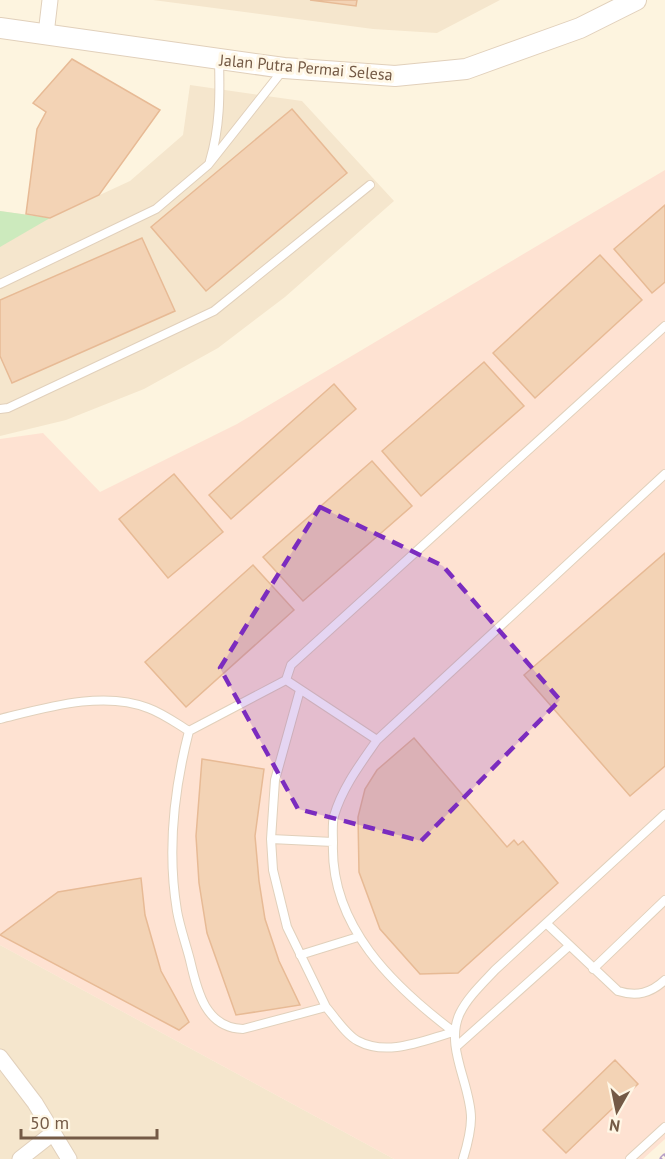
<svg xmlns="http://www.w3.org/2000/svg" width="665" height="1159" font-family="'PT Sans',sans-serif">
  <style>
    .residential { fill: #f5e6cd }
    .commercial { fill: #fee2d2 }
    .green { fill: #cceabd }
    .building { fill: #f3d3b5; stroke: #e7ba95; stroke-width: 1.5 }
    .lines { fill: none; stroke-linecap: round; stroke-linejoin: round }
    .service-casing { stroke: #e1d0bb; stroke-width: 10 }
    .minor-casing { stroke: #e1d0bb; stroke-width: 17 }
    .tertiary-casing { stroke: #e1d0bb; stroke-width: 22 }
    .service { stroke: #fff; stroke-width: 8 }
    .minor { stroke: #fff; stroke-width: 15 }
    .tertiary { stroke: #fff; stroke-width: 20 }
    .rail-casing { stroke: #b69ec6; stroke-width: 7 }
    .rail { stroke: #fff7e6; stroke-width: 4.5; stroke-dasharray: 14; stroke-linecap: butt }
    .marked { fill: #7b2cbf; fill-opacity: 0.2; stroke: #7b2cbf; stroke-width: 4.5; stroke-dasharray: 12 8; stroke-linejoin: round }
    .labels { text-anchor: middle; dominant-baseline: central; stroke-width: 6; stroke-linejoin: round; paint-order: stroke }
    .street-label { font-size: 16px; fill: #745a46; stroke: #fff7e6 }
  </style>
  <rect width="100%" height="100%" fill="#fdf4df"/>
  <path class="residential" d="M153,0H500L437,33L373,29Z
    M190,85L302,101L394,201L285,297L218,348L144,389L66,420L0,436V211L50,218L130,181L183,135Z
    M0,945L394,1159H0Z"/>
  <path class="commercial" d="M665,170V1139L643,1159H394L0,945V439L43,433L100,492L237,424Z"/>
  <path class="green" d="M0,211L50,218L0,247Z"/>
  <path class="building" d="M310,0H357L356,6Z
    M72,59L160,110L99,195L50,218L26,214L37,129L46,112L33,103Z
    M292,109L347,173L206,291L151,227Z
    M665,205V282L652,293L614,249Z
    M142,238L175,311L12,383L0,356V300Z
    M600,255L642,300L535,398L493,353Z
    M484,362L524,406L421,496L382,451Z
    M334,384L356,409L231,519L209,495Z
    M372,461L412,506L303,601L263,557Z
    M174,474L223,532L168,578L119,519Z
    M665,553V766L630,796L524,675Z
    M253,565L294,610L186,707L145,662Z
    M414,738L507,847L514,840L518,845L523,841L558,883L458,973L420,974L380,929L359,872L358,817L365,789L377,770Z
    M202,759L264,769L255,836L259,881L265,919L279,961L300,1005L236,1015L207,933L199,883L196,836Z
    M141,878L145,915L161,971L189,1022L179,1030L0,935L58,892Z
    M615,1060L638,1084L566,1153L543,1130Z"/>
  <g class="lines">
    <g class="service-casing">
      <path id="service" d="M210,161C220,127 220,96 219,60
        M0,284L156,209L208,165L283,70
        M0,409L8,408L214,311L370,185
        M286,680L189,731C174,789 167,851 177,911C180,928 186,944 190,960C197,990 205,1028 243,1029L326,1007C335,1017 346,1035 358,1041C388,1057 424,1040 454,1032
        M300,690L275,780L271,839L273,870L287,927L326,1007
        M0,719C45,708 103,690 148,708C162,713 176,723 189,731
        M377,740L286,680L291,665L665,326
        M271,839L333,842
        M547,924L618,991C637,997 651,993 665,980
        M300,955L358,937
        M593,969L665,900
        M454,1032C393,986 330,926 333,843C333,835 332,824 334,816C342,788 361,763 377,740L665,474
        M457,1046L569,946
        M463,1159C467,1146 471,1132 471,1118C471,1085 444,1046 460,1013C468,997 482,984 495,970L665,814
        M630,1159L665,1127"/>
    </g>
    <g class="minor-casing">
      <path id="minor" d="M46,34L50,0
        M0,1057L35,1103L69,1159
        M20,1159L53,1133"/>
    </g>
    <g class="tertiary-casing">
      <path id="tertiary" d="M0,28L284,68L395,76L466,69L580,28L636,0"/>
    </g>
    <use href="#service" class="service"/>
    <use href="#minor" class="minor"/>
    <use href="#tertiary" class="tertiary"/>
    <g class="rail-casing">
      <path id="rail" d="M663,1159L665,1157"/>
    </g>
    <use href="#rail" class="rail"/>
  </g>
  <path class="marked" d="M320,507L443,566L560,700L421,841L298,809L220,668Z"/>
  <g class="labels">
    <g class="street-label">
      <text transform="translate(306 67) rotate(5)">Jalan Putra Permai Selesa</text>
    </g>
  </g>
  <g transform="translate(617 1111) rotate(189)" stroke="#fff7e6" stroke-width="4.5" paint-order="stroke">
  <path d="M0-4.5L10 22L0 15L-10 22Z" fill="#745a46"/>
  <text y="-9" font-size="16" font-weight="bold" text-anchor="middle" fill="#745a46">N</text>
  </g>
  <path d="M21 1129v9h136v-9" fill="none" stroke="#745a46" stroke-width="3"/>
  <text x="30" y="1129" font-size="18" fill="#745a46" stroke="#fff7e6" stroke-width="4.5" paint-order="stroke">50 m</text>
</svg>
